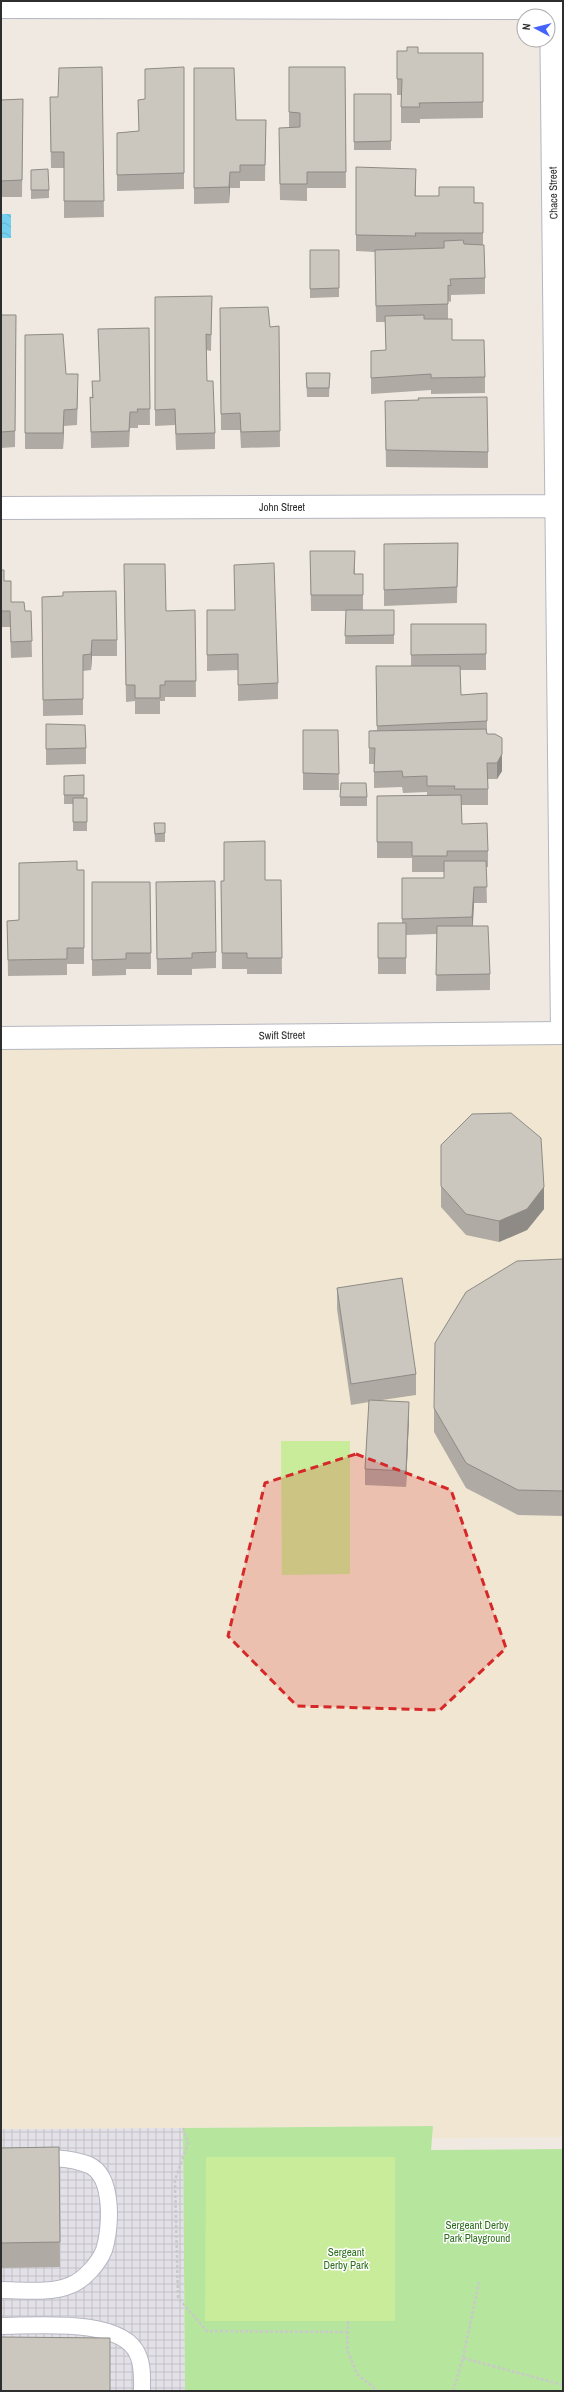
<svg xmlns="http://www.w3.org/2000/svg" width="564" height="2392" font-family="'Archivo Narrow',sans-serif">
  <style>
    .industrial { fill: url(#industrial-grid) }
    .education { fill: #f0e6d1 }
    .park { fill: #b6e59e }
    .pitch { fill: #c9ec9a }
    .water { fill: url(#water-waves) }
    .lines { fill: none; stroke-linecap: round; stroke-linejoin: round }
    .lane-casing { stroke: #b4b7c1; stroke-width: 18 }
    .street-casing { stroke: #b4b7c1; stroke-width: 24 }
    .secondary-casing { stroke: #b4b7c1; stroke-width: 24 }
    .path { stroke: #c9c9c9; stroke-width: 2.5; stroke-dasharray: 3 2; stroke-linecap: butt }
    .lane { stroke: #fff; stroke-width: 16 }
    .street { stroke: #fff; stroke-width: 22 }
    .secondary { stroke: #fff; stroke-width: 22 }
    .wall { fill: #afaba4 }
    .shaded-wall { fill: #8e8b86 }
    .building { fill: #cbc7bf; stroke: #8e8b86 }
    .marked { fill: #d62828; fill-opacity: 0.2; stroke: #d62828; stroke-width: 3; stroke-dasharray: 8 5; stroke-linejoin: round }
    .labels { text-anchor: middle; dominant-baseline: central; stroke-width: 3; stroke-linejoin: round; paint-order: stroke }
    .street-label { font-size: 11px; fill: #2e2e2e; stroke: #fff }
    .park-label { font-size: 11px; fill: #2c6e1b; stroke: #fff }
  </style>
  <defs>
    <pattern id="industrial-grid" width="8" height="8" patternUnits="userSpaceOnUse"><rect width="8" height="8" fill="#e3e1e8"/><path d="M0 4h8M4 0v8" fill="none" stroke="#c3c1c7"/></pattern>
    <pattern id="water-waves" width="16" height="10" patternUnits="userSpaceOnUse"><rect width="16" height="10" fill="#75cff0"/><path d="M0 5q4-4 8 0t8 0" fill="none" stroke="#66b2ce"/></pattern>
  </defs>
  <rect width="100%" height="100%" fill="#efe9e1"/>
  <path class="industrial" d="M183,2128L185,2391H1V2129Z"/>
  <path class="education" d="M563,1040V2137L432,2138L433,2126L1,2129V1044Z"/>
  <path class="park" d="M433,2126L431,2150L563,2149V2391H185L183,2128Z"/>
  <path class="pitch" d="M281,1441H350V1574L282,1575Z
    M206,2157H395V2321H205Z"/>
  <path class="water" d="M1,214H11V238H1Z"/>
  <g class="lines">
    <g class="lane-casing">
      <path id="lane" d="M1,2159C29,2159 62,2154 89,2165C114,2176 111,2228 104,2250C99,2263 84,2280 71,2285C51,2294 22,2290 1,2290
        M1,2326C35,2326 123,2317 138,2355C143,2366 142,2379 142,2391"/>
    </g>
    <g class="street-casing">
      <path id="street" d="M551,1L562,1033
        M1,7L563,8
        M1,508L563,506"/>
    </g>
    <g class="secondary-casing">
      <path id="secondary" d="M1,1038L563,1033"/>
    </g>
    <path class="path" d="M183,2128L188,2143L175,2180L178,2298L207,2331L348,2332
      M348,2321L347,2350L358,2375L378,2391
      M463,2358L479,2282
      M453,2391L463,2358L563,2385"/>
    <use href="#lane" class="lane"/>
    <use href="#street" class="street"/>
    <use href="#secondary" class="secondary"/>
  </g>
  <path class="wall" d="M397,51L418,53H483V118L420,119V123H401V95H397Z
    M102,67L104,217L64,218V168H51L50,113Z
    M184,67V189L117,191V133L139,131L138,100L145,99Z
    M289,67H345L346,188H307V201L280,200L279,144L289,128Z
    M194,68L236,120H266L265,181H240V188H230L229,203L194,204Z
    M354,94H391V150H354Z
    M23,99L22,197H1V100Z
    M356,167L416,185V196L483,203V245L485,278V294L451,295V302L448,301V319L452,340L485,377V393L431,394V390L371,394V351L386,350L385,322H376L375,252L356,251Z
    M31,170L49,190V198L31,199Z
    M310,250L339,288V297L310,298Z
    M212,296L211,351L206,350L207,381L215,433V449L176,450L175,425L155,426V297Z
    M220,308L270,327L279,326L280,447L241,448L240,430H221Z
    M1,315H16L15,447L1,448Z
    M149,328L150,425H138V428H130L129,447L91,448L90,397L92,398V381H100L98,329Z
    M25,335L66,374L78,390L77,425L64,426L63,449H25Z
    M306,373H330L329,397H307Z
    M385,401L488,452V468L386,467Z
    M458,543L457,603L384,606V544Z
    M310,551L355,567V574H363V610H394V644H345L346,611H311Z
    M1,570L4,581L11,602L25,611H31L32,657L11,658L10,627H1Z
    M124,581L166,611L195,610L196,697H165V701H160V714H135V701L126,702Z
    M63,592L117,640V656H92L91,670L83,671V715L43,716L42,597L63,596Z
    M207,610H235L278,683V699L238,701V670L207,671Z
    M486,640V670H460L461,695L487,693V734L502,771L497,779H488V805H461L462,824L488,851V867H486L487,903H474L473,926L490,974V990L436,991L437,934L406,935V974H378V923H402V878H444V872H412V858H377V796L427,795V792L403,793L402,787L374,788V764H369V731L377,730L376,683L411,666V655Z
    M46,724L86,748V764L46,765Z
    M303,730H338L339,790H303Z
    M84,775V798H87V831H73V804H64V776Z
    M340,797H367V806H340Z
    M154,823L165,833V842H155Z
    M77,870H84V964H67V975L8,976L7,921L19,920Z
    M265,880H281L282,974H247V969H222L221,881Z
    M92,882H150L151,969H126V975L92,976Z
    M156,898L216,952V968L192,969V975H157Z
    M441,1145L544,1209L527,1230L499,1242L466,1235L441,1207Z
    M563,1259V1516L518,1515L466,1488L434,1432V1408Z
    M337,1288L416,1374V1395L382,1400L409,1418L406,1487L365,1485V1469L369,1402L351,1405L337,1309Z
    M59,2147L60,2267L1,2268V2148Z"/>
  <path class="shaded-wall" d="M230,172V188L229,203V187Z
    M64,410V426L63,449V433Z
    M92,640V656L91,670V654Z
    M502,754V771L497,779V763Z
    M474,887V903L472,934V917Z
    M544,1187V1209L527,1230L499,1242V1221Z
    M409,1402V1418L406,1487V1471Z"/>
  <path class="building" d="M407,47H418V53H483V102L419,103L420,107H401L402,79H397V51H407Z
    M102,67L104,201H64V152H51L50,97H58L59,68Z
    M184,67V173L117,175V133L139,131L138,100L145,99V69Z
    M289,67H345L346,172H307V184H280L279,128L300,127V113L289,112Z
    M194,68H234L236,120H266L265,165H240V172H230L229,187L194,188Z
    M354,94H391V141L354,142Z
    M23,99L22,180L1,181V100Z
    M356,167L416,169L415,196H439V187H474V203H483V233H415L416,236L356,235Z
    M48,169L49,190H31V170Z
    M463,240L464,244L484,245L485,278L450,279L451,286L448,285V304L376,306L375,250L444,248V241Z
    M310,250H339V288L310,289Z
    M212,296L211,335L206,334L207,381H213L215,433L176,434L175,409L155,410V297Z
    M268,307L270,327L279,326L280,431L241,432L240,413L221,414L220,308Z
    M1,315H16L15,431L1,432Z
    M424,315V319H452V340H484L485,377L431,378V374L371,378V351L386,350L385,316Z
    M149,328L150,409H137L138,412H130L129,431L91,432L90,397L93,398L92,381H100L98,329Z
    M63,334L66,374H78L77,409L64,410L63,433H25V335Z
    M306,373H330L329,388H307Z
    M487,397L488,452L386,450L385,401L419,400L418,398Z
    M458,543L457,587L384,590V544Z
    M310,551H355L354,574H363V595H311Z
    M274,563L278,683L238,685V654L207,655V610H235L234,565Z
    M124,564H165L166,611L195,610L196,681H165V685H160V698H135V685H126Z
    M1,570H4V581H11V602H24L25,611H31L32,641L11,642L10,611H1Z
    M116,591L117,640H92L91,654L83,655V699L43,700L42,597L63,596V592Z
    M346,610H394V635L345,636Z
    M411,624H486V654L411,655Z
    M376,666H460L461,695L487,693V721L377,726Z
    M46,724L85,725L86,748L46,749Z
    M486,729L487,734H495L502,738V754L497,763H487L488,789H454L455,786H427V776L403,777L402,771L374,772L375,748H369V731Z
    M303,730H338L339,774L303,773Z
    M84,775V795H64V776Z
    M341,783H366L367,797H340Z
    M461,795L462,824L487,823L488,851H447V856H412V842H377V796Z
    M73,798H87V822H73Z
    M154,823H165V833L155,834Z
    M265,841V880H281L282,958H247V953H222L221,881H224V842Z
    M77,861V870H84V948H67V959L8,960L7,921L19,920V863Z
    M444,861H486L487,887H474L472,917L402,919V878H444Z
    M215,881L216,952L192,953V958L157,959L156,882Z
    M92,882H150L151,953H126V959L92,960Z
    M378,923H406V958H378Z
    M437,926H488L490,974L436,975Z
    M511,1113L541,1138L544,1187L527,1209L499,1221L466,1214L441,1186V1145L472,1114Z
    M563,1259V1491L518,1490L466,1463L434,1408L435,1343L466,1292L517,1261Z
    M402,1278L416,1374L351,1384L337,1288Z
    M369,1400L409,1402L406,1471L365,1469Z
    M59,2147L60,2242L1,2243V2148Z
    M1,2337L110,2338V2391H1Z"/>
  <path class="marked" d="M356,1454L451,1490L506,1648L440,1710L297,1706L228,1636L265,1483Z"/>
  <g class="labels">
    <g class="street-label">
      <text transform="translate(553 193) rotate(-91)">Chace Street</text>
      <text x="282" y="507">John Street</text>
      <text transform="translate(282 1035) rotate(-1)">Swift Street</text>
    </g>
    <g class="park-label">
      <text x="477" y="2225">Sergeant Derby<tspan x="477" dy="13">Park Playground</tspan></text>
      <text x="346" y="2252">Sergeant<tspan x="346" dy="13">Derby Park</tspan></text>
    </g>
  </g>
  <rect width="564" height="2392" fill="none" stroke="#2e2e2e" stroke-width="4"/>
  <g transform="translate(536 28) rotate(277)"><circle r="19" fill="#ffffff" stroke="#ababab"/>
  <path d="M0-3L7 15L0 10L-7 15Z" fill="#4264fb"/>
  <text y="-6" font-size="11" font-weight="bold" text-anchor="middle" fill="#2e2e2e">N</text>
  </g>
</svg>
